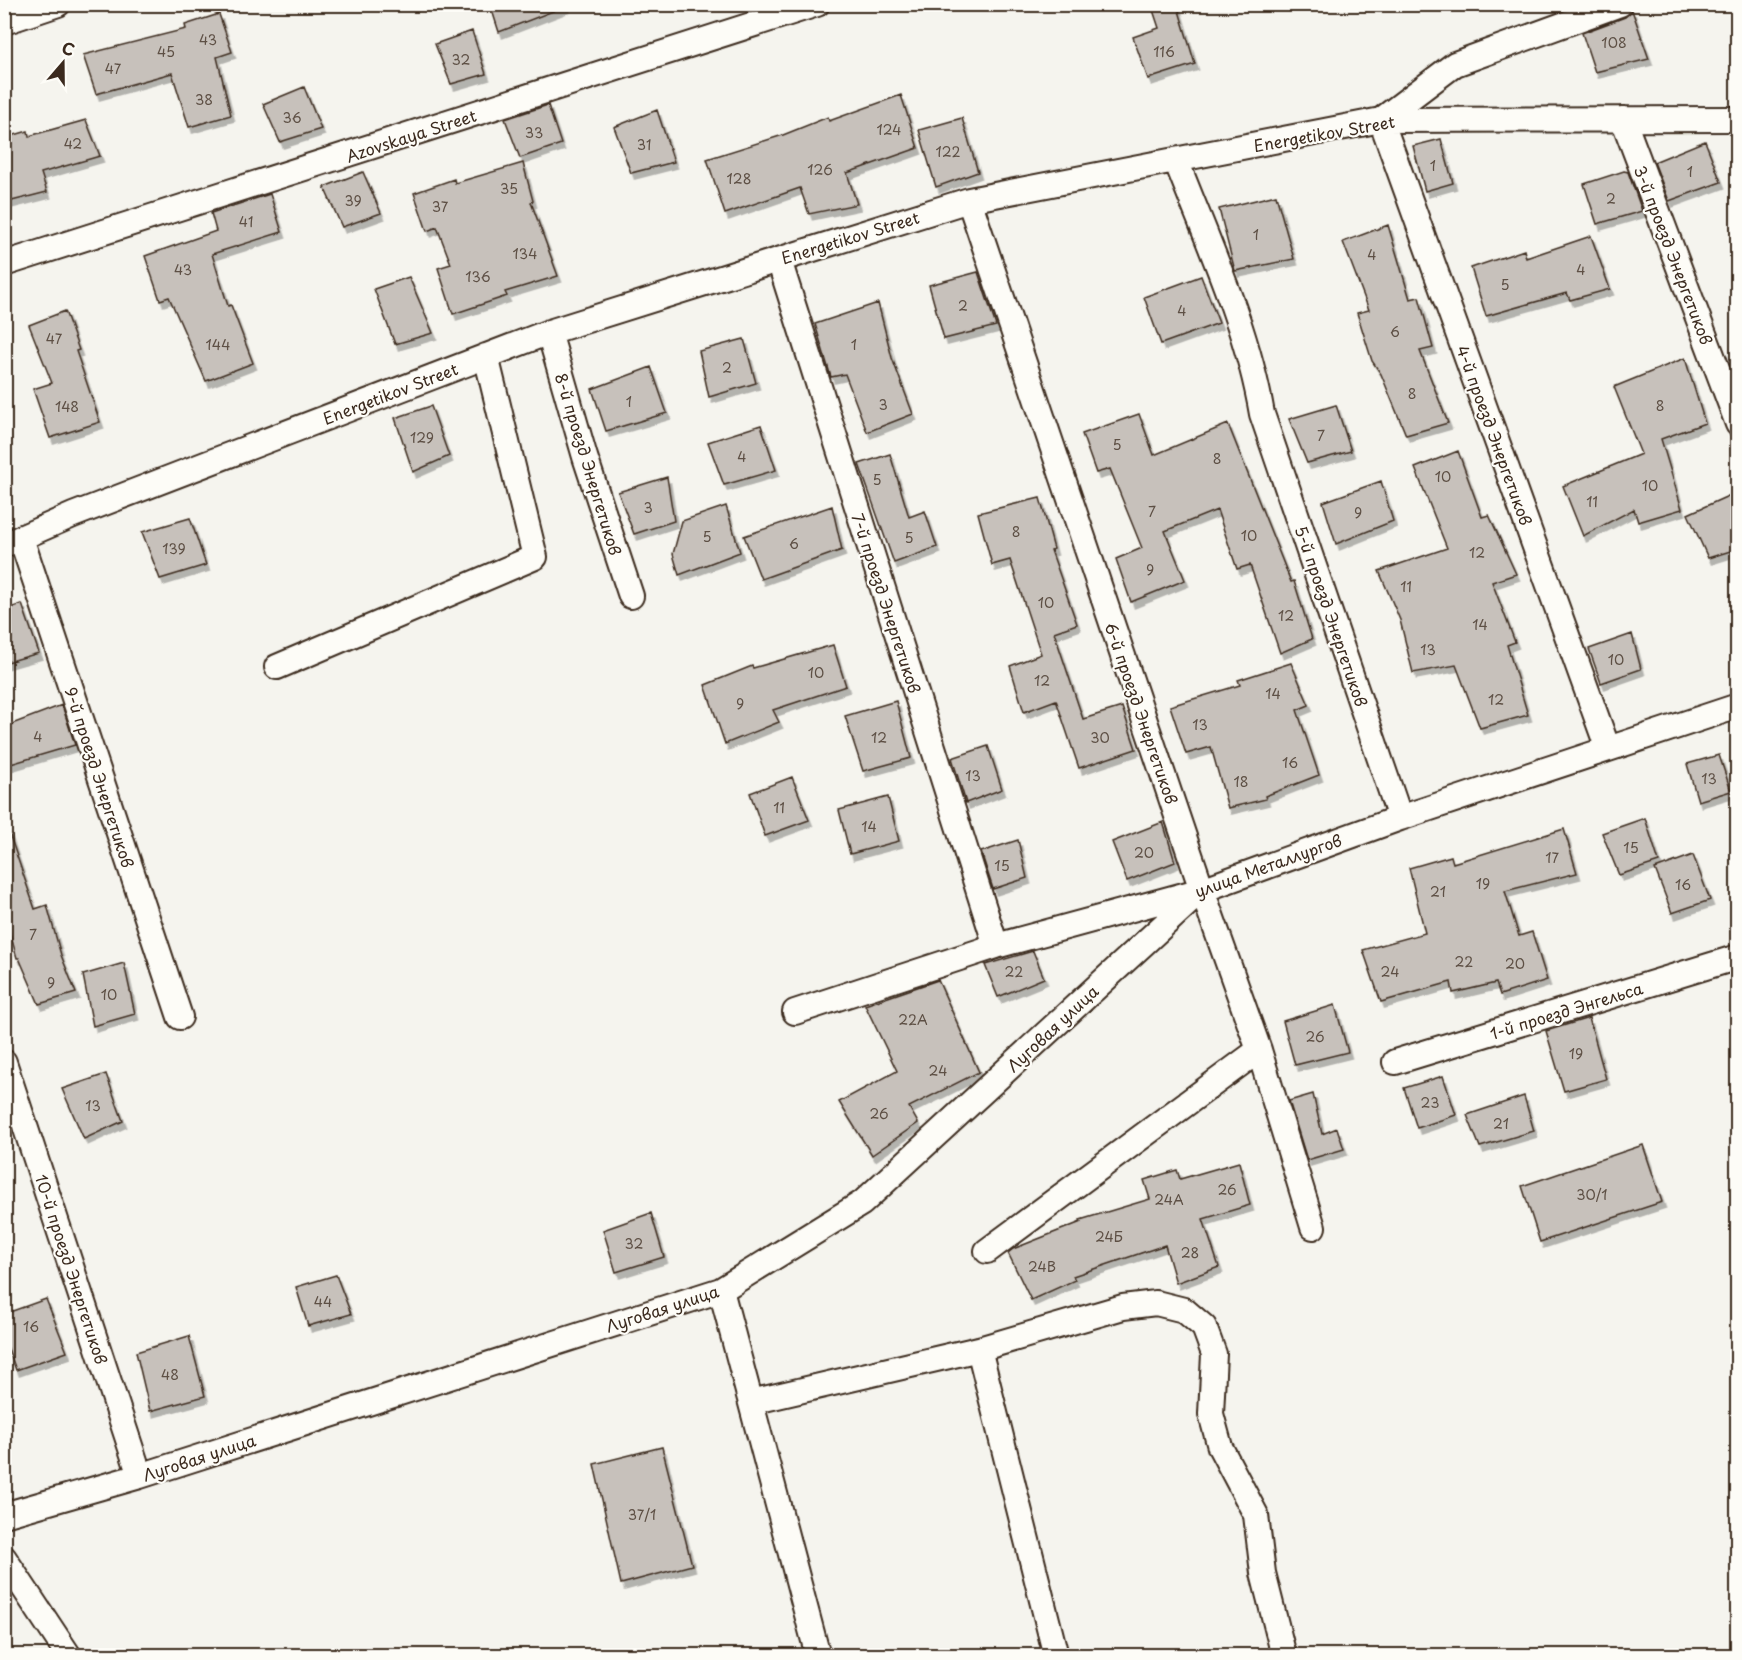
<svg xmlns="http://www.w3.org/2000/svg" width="1742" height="1660" font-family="'Playpen Sans',sans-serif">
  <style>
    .building { fill: #c7c1bb; stroke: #3b2a1e; stroke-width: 1.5; filter: url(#shadow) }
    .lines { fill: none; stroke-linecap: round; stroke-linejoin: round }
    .minor-casing { stroke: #3b2a1e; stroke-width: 28 }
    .minor { stroke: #fdfcf7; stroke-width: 24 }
    .labels { text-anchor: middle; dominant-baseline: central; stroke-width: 4.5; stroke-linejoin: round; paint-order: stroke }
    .number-label { font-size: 14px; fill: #5e5045 }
    .street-label { font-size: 16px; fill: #3b2a1e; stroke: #fdfcf7 }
  </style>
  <defs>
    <filter id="shadow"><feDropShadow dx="3.5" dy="6" stdDeviation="0" flood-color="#0004"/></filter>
  </defs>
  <rect width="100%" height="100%" fill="#f5f4ee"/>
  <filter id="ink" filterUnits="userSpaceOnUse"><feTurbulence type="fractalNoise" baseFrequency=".0167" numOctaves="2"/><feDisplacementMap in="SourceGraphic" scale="12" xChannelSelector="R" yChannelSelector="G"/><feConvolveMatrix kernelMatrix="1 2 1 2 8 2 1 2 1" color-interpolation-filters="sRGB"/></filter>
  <g filter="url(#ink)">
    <path class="building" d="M490,4H566V6L499,32Z
      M1151,4H1177L1195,64L1148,79L1133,37L1159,28Z
      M1632,10L1649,59L1595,72L1582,33L1625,17Z
      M219,14L232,52L217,57L231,115L189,127L172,73L96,94L83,55L186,29L185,25Z
      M472,31L486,74L451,84L435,44Z
      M304,87L321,129L280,142L263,104Z
      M901,95L918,148L847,173L857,204L809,214L800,188L725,214L707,159L783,135L828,117L829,121Z
      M548,105L561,144L520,158L505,119Z
      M657,110L674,162L631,173L614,127Z
      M962,118L978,172L936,187L919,130Z
      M86,120L100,156L41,173L47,192L4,203V138L28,131L29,136Z
      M1441,139L1453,183L1425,191L1413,146Z
      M1705,141L1721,182L1669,201L1654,162Z
      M523,163L533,201L531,202L558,276L505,292L507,296L453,314L438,268L451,264L437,227L427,231L414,193L454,179L455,183Z
      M1624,171L1628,172L1642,211L1597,224L1584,184Z
      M363,172L381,213L342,227L324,187Z
      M270,194L282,232L212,254L228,306L231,305L253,363L206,381L169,297L160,300L145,256L216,231L211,213Z
      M1276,195L1294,259L1235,271L1219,209Z
      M1388,225L1410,299L1419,297L1433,348L1420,351L1448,423L1406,435L1381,374L1372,361L1357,313L1369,310L1343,242Z
      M1591,236L1610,289L1570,300L1567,293L1486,316L1471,268L1524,250L1526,258Z
      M978,272L996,326L944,339L929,285Z
      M1201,276L1219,323L1161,344L1144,297Z
      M409,277L433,333L395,344L374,289Z
      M878,303L892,358L913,414L867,432L845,374L831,377L815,324Z
      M65,311L79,350L76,351L100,422L50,438L33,389L52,383L29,325Z
      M744,339L756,383L709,397L699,351Z
      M1685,358L1705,423L1661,439L1682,509L1638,522L1634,509L1583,536L1563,486L1641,454L1614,387Z
      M651,367L667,413L606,431L592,389Z
      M1336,405L1351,451L1307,463L1289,419Z
      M431,406L449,456L413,472L395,418Z
      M1139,414L1154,455L1228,424L1291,582L1294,581L1312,639L1280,653L1250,565L1237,569L1217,510L1165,531L1185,580L1131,602L1116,559L1142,548L1110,469L1096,473L1082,434Z
      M761,425L776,470L724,485L708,442Z
      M1458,451L1482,517L1489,515L1516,574L1492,582L1515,642L1507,645L1528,715L1480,728L1456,665L1413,673L1400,620L1379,571L1447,548L1415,468Z
      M890,454L909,517L925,511L937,547L894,563L859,464Z
      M667,477L674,521L634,534L618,492Z
      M1381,481L1393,521L1336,544L1323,502Z
      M1737,492V549L1708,558L1688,514Z
      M1040,498L1054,549L1051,550L1077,624L1054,632L1083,719L1122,707L1136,749L1079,768L1056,700L1024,712L1010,666L1041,654L1010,560L992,565L978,513Z
      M726,506L740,552L679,575L673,554L682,521Z
      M832,506L842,550L761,579L744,536Z
      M190,518L206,565L160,579L142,532Z
      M22,604L39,653L4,663V610Z
      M1632,634L1641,669L1601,683L1589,649Z
      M833,645L846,686L773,710L779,722L725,744L705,685L752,666L753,668Z
      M1291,663L1309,705L1297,710L1319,775L1265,796L1266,799L1228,808L1211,747L1186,754L1170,706L1240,685L1238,680Z
      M896,701L911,758L863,771L845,716Z
      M62,705L75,745L4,766V727Z
      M988,746L1002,789L966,803L952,758Z
      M1719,755L1731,791L1698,801L1687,764Z
      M792,777L809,820L765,836L750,793Z
      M888,797L899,841L850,854L839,810Z
      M1645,818L1659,862L1619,875L1602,833Z
      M1163,822L1175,862L1127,881L1112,842Z
      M1564,829L1577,873L1505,891L1519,936L1532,932L1547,980L1500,995L1496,983L1453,993L1451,982L1381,1002L1363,950L1425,933L1409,868L1451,856L1453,863Z
      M4,830H8L35,909L47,905L61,955L76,993L39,1004L19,958H17L4,912Z
      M1018,840L1027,878L993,889L981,852Z
      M1693,855L1710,900L1672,913L1655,869Z
      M1033,951L1044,978L998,997L985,965Z
      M124,963L135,1014L93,1026L83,975Z
      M938,980L979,1072L909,1107L918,1123L872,1155L839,1102L897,1071L865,1005Z
      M1335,1005L1348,1052L1295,1065L1283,1021Z
      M1589,1018L1606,1079L1564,1091L1546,1031Z
      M106,1074L123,1121L84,1139L62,1089Z
      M1443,1076L1456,1115L1417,1128L1404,1088Z
      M1313,1094L1322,1134L1337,1128L1344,1149L1307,1160L1289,1101Z
      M1524,1096L1534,1131L1480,1147L1467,1115Z
      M1643,1145L1662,1202L1540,1242L1522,1186Z
      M1239,1162L1250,1205L1203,1219L1219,1267L1176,1283L1165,1245L1073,1276L1075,1280L1031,1300L1008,1253L1013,1249L1081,1222L1080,1220L1150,1199L1144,1180L1177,1170L1180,1179Z
      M651,1213L664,1257L616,1272L603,1230Z
      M336,1275L351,1314L308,1326L296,1287Z
      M46,1299L67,1352L16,1370L4,1338V1314Z
      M189,1336L205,1396L150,1411L136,1352Z
      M662,1447L692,1565L621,1584L594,1464Z"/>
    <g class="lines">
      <g class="minor-casing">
        <path id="minor" d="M4,22L58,4
          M1623,119L1738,424
          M1176,160C1208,243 1247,326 1262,414L1400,818
          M969,200L1202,890L1259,1050L1313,1227
          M779,260L996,946
          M4,264L817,4
          M549,332L585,457L631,596
          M21,538L180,1017
          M4,545L73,515L549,332L969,200L1381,120L1738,119
          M277,667L535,557L486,356
          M1608,749L1381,120L1455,64L1620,4
          M795,1012L996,946L1202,890L1400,818L1738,706
          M4,1062L140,1476
          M1395,1062L1738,957
          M987,1251L1259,1050
          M721,1290L818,1656
          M979,1349L1056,1656
          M751,1402L979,1349L1123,1307L1156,1303L1184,1310L1204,1327L1214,1354L1211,1414L1220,1447L1256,1515L1263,1573L1284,1656
          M4,1515L140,1476L721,1290L862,1203L1202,890
          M4,1558L69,1656"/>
      </g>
      <use href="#minor" class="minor"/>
    </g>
  </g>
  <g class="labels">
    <g class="number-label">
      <text x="208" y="39">43</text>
      <text x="1614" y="42">108</text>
      <text x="166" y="51">45</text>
      <text x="1164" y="51">116</text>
      <text x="461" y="59">32</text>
      <text x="113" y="68">47</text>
      <text x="204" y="99">38</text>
      <text x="292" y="117">36</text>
      <text x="889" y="129">124</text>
      <text x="534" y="132">33</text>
      <text x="73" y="143">42</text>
      <text x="644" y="144">31</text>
      <text x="948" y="151">122</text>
      <text x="1433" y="165">1</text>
      <text x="820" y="169">126</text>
      <text x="1690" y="171">1</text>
      <text x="739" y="178">128</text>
      <text x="509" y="188">35</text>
      <text x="1611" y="198">2</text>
      <text x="353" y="200">39</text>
      <text x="440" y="206">37</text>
      <text x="246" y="221">41</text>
      <text x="1256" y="234">1</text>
      <text x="525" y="253">134</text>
      <text x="1372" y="254">4</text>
      <text x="183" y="269">43</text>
      <text x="1581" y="269">4</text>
      <text x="478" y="276">136</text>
      <text x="1505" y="284">5</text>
      <text x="963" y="305">2</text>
      <text x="1182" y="310">4</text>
      <text x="1395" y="331">6</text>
      <text x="54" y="338">47</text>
      <text x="218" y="344">144</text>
      <text x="854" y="344">1</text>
      <text x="727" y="367">2</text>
      <text x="1412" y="393">8</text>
      <text x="629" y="401">1</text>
      <text x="883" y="404">3</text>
      <text x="1660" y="405">8</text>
      <text x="67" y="406">148</text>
      <text x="1321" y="435">7</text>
      <text x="422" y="437">129</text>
      <text x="1117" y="444">5</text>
      <text x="742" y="456">4</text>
      <text x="1217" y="458">8</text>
      <text x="1443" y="476">10</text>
      <text x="877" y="479">5</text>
      <text x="1650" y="485">10</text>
      <text x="1592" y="501">11</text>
      <text x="648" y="507">3</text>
      <text x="1152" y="511">7</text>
      <text x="1358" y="512">9</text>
      <text x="1016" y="531">8</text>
      <text x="1249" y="535">10</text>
      <text x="707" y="536">5</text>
      <text x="909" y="537">5</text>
      <text x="794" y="543">6</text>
      <text x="174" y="548">139</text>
      <text x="1477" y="552">12</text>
      <text x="1150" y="569">9</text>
      <text x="1406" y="586">11</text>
      <text x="1046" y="602">10</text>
      <text x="1286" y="615">12</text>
      <text x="1480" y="624">14</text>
      <text x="1428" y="649">13</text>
      <text x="1616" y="659">10</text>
      <text x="816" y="672">10</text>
      <text x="1042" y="680">12</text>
      <text x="1273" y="693">14</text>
      <text x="1496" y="699">12</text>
      <text x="740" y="703">9</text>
      <text x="1200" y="724">13</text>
      <text x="38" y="736">4</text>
      <text x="879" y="737">12</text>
      <text x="1100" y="737">30</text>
      <text x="1290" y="762">16</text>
      <text x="973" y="775">13</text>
      <text x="1709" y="778">13</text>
      <text x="1241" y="781">18</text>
      <text x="779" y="807">11</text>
      <text x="869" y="826">14</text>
      <text x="1631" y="847">15</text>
      <text x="1144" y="852">20</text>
      <text x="1552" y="857">17</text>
      <text x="1002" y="865">15</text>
      <text x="1483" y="883">19</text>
      <text x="1683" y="884">16</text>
      <text x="1438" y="891">21</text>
      <text x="33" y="934">7</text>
      <text x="1464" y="961">22</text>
      <text x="1515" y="963">20</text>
      <text x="1014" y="971">22</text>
      <text x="1390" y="971">24</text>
      <text x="51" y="982">9</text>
      <text x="109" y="994">10</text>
      <text x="913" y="1019">22А</text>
      <text x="1315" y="1036">26</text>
      <text x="1576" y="1053">19</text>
      <text x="938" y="1070">24</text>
      <text x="1430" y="1102">23</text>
      <text x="93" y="1105">13</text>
      <text x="879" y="1113">26</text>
      <text x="1501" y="1123">21</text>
      <text x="1227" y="1189">26</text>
      <text x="1592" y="1194">30/1</text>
      <text x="1169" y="1199">24А</text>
      <text x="1109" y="1236">24Б</text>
      <text x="634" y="1243">32</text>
      <text x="1190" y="1252">28</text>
      <text x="1042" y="1266">24В</text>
      <text x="323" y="1301">44</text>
      <text x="31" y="1326">16</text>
      <text x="170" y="1374">48</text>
      <text x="642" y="1514">37/1</text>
    </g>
    <g class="street-label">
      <text transform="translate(1324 133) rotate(-10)">Energetikov Street</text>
      <text transform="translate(411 135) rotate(-18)">Azovskaya Street</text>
      <text transform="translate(850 237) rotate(-17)">Energetikov Street</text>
      <text transform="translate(1674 255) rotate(69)">3-й проезд Энергетиков</text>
      <text transform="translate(390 393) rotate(-21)">Energetikov Street</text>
      <text transform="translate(1495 435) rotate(70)">4-й проезд Энергетиков</text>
      <text transform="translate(589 464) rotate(73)">8-й проезд Энергетиков</text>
      <text transform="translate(887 603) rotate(72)">7-й проезд Энергетиков</text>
      <text transform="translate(1332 616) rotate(71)">5-й проезд Энергетиков</text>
      <text transform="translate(1142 713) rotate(71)">6-й проезд Энергетиков</text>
      <text transform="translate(100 777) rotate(72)">9-й проезд Энергетиков</text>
      <text transform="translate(1268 865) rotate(-20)">улица Металлургов</text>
      <text transform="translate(1566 1010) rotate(-17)">1-й проезд Энгельса</text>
      <text transform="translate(1052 1028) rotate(-43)">Луговая улица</text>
      <text transform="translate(72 1269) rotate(72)">10-й проезд Энергетиков</text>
      <text transform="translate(662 1308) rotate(-18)">Луговая улица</text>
      <text transform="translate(199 1457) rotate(-18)">Луговая улица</text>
    </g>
  </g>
  <rect width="1742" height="1660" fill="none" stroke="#fdfcf7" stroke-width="24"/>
  <rect x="12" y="12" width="1718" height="1636" fill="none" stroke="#3b2a1e" stroke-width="2" filter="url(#ink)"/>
  <g transform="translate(63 63) rotate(20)" stroke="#fdfcf7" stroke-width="4.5" paint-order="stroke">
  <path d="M0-4.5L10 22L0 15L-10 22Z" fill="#3b2a1e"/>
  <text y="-9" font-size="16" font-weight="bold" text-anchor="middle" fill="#3b2a1e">С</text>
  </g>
</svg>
